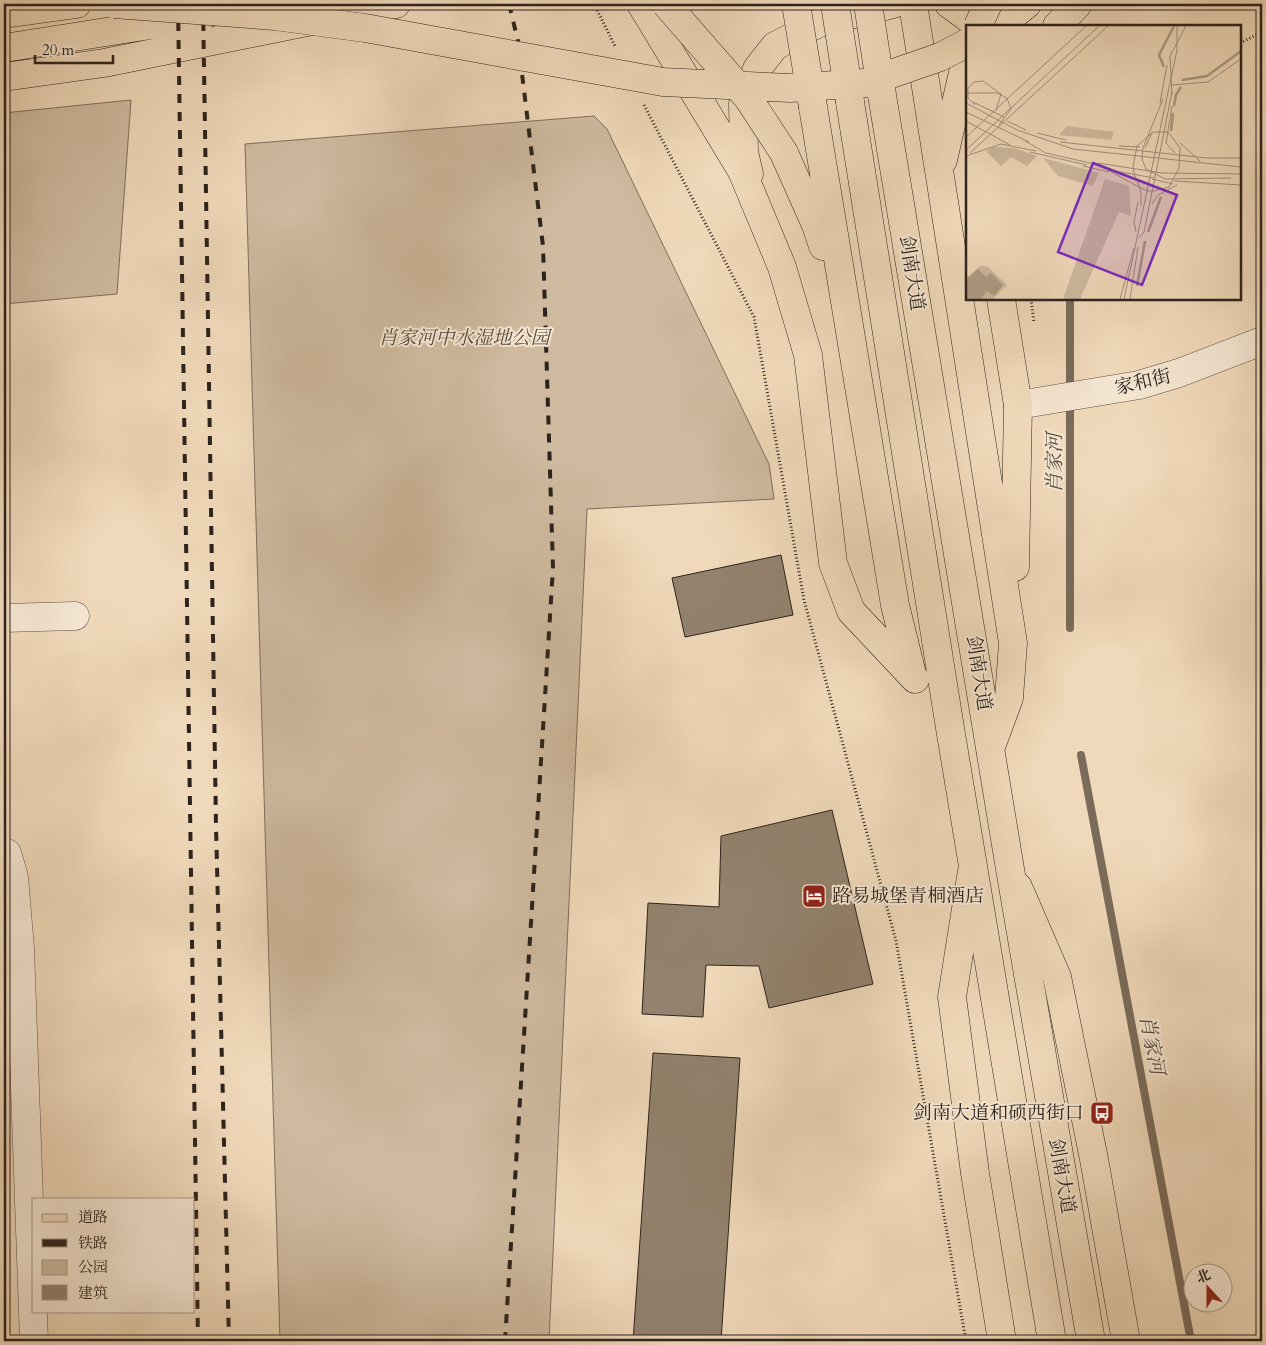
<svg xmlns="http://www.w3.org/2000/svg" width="1266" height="1345" font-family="Cardo,'Noto Serif SC',serif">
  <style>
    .green { fill: #cfba9f; stroke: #7e6e5e }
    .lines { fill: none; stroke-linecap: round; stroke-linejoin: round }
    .stream { stroke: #7a6b5a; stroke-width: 8 }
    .building { fill: #92826e; stroke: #2d231c }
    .minor-casing { stroke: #5e5044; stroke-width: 29 }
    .major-casing { stroke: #2d231c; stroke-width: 29 }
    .highway-casing { stroke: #2d231c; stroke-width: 29 }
    .path { stroke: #2d231c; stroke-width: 3; stroke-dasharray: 1 2.5; stroke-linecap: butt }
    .minor { stroke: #f5e6d2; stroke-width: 28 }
    .major { stroke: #f0d9ba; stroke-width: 28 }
    .highway { stroke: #f0d9ba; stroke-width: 28 }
    .rail { stroke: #2d231c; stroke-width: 4; stroke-dasharray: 9 9; stroke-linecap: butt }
    .highway-bridge-casing { stroke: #2d231c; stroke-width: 29; stroke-linecap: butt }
    .highway-bridge { stroke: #f0d9ba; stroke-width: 28 }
    .labels { text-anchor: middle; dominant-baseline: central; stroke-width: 4; stroke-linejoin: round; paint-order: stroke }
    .street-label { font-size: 19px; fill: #2d231c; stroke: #f5e6d2 }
    .park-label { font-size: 19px; font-style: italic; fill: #56493d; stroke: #f5e6d2 }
    .poi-label { font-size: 19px; fill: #2d231c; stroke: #f5e6d2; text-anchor: start }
    .water-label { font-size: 20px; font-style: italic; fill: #5a4d40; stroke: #f5e6d2 }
    .inset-river { fill: none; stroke: #ae9b84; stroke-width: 2.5 }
    .inset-road { fill: none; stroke: #a2907b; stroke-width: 1 }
    .view { fill: #7b2cbf; fill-opacity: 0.15; stroke: #7b2cbf; stroke-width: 2.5 }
    .inset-edge { fill: none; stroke: #2d231c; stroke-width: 2.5 }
  </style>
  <rect width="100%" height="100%" fill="#f0d9ba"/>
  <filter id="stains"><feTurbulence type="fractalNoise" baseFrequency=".004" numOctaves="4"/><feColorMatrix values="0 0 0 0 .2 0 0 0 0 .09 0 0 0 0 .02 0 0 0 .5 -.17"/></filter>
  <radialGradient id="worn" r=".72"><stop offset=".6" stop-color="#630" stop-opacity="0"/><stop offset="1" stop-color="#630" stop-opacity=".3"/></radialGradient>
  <path class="green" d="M131,100L117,294L4,304V113Z
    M594,116L607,129L769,464L774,499L587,509L549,1341H280L245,144Z"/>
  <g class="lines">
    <path class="stream" d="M1070,299V628
      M1081,755L1191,1341"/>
  </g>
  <path class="building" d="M781,555L793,615L685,637L672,578Z
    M832,810L873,984L769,1008L759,966L706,965L703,1017L642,1014L648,903L719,907L721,836Z
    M653,1053L740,1058L721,1341H633Z"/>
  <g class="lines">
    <g class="minor-casing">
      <path id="minor" d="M1018,405L1139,385L1179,373L1262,341
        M4,618L75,616
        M4,853H7L14,877L20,948L34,1341"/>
    </g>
    <g class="major-casing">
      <path id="major" d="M4,48L157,24L204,15
        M4,77L104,63L396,4
        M972,871L952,997L975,1173L1002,1341
        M1018,887L1057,977L1094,1159L1126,1341"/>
    </g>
    <g class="highway-casing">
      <path id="highway" d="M641,4L742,171L782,267L808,355L833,563L851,611L915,679
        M913,4L1013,643L1009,698L992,744
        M949,4L979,26
        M4,14L77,4
        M1000,26L1027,4
        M1057,26L1078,4
        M882,95L1010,869L1091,1341
        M850,102L950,728L1052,1341
        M813,107L895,605L912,674
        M784,153L816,225L823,246
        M943,160L967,55
        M749,174L744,152L743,104L757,69L775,46L819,23L893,4
        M1001,299L1018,405L1015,567"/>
    </g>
    <path class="path" d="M594,4L615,46
      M1240,43L1262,32
      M644,105L754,317L804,600L896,941L966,1341
      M1031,299L1034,323"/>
    <use href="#minor" class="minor"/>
    <use href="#major" class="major"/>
    <use href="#highway" class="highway"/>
    <path class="rail" d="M178,4L198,1341
      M203,4L216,826L229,1341
      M505,1341L553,568L543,246L518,41L509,4"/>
    <g class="highway-bridge-casing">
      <path id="highway-bridge" d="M114,4L275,16L365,28L663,82L790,88L865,83L940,57L967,43
        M666,4L748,98L784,153
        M796,4L813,107
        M835,4L850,101
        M868,4L882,95
        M978,26L988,4"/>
    </g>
    <use href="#highway-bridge" class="highway-bridge"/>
  </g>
  <defs>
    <g id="hotel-square" transform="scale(1.25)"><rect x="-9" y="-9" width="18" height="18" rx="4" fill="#8f2418" stroke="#f5e6d2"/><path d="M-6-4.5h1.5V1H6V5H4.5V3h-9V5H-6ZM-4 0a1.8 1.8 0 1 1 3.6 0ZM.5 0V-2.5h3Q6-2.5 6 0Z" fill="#fff"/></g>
    <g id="bus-square" transform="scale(1.25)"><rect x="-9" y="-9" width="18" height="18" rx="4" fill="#8f2418" stroke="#f5e6d2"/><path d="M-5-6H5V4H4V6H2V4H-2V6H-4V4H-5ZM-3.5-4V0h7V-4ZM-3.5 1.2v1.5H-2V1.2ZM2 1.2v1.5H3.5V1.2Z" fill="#fff"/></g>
  </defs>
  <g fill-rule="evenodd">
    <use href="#hotel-square" x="814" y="896"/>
    <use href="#bus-square" x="1102" y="1113"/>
  </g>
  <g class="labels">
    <g class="street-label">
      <text transform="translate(912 273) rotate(81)">剑南大道</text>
      <text transform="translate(1143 382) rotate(-13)">家和街</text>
      <text transform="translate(979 673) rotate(81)">剑南大道</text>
      <text transform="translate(1062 1176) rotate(80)">剑南大道</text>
    </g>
    <g class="park-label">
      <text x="464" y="338">肖家河中水湿地公园</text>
    </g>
    <g class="poi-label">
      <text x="832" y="896">路易城堡青桐酒店</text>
      <text x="1084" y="1113" text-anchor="end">剑南大道和硕西街口</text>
    </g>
    <g class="water-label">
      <text transform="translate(1054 463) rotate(-90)">肖家河</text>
      <text transform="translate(1152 1045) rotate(79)">肖家河</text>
    </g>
  </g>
  <g transform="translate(966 25)">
    <rect width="275" height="275" fill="#f0d9ba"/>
    <path d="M101,101L148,107L145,115L93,110ZM27,122L48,123L71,131L61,141L45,132L35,141L20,126ZM77,133L133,148L127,161L92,151ZM139,154L163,161L165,191L153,187L114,274H97ZM14,241H21L41,260L27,274H0V253Z" fill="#cfba9f"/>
    <path d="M12,244L20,252L25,248L37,260L28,271L21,266L15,274H0V255Z" fill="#ae9b84"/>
    <path class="inset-river" d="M198,42L193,30L208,1M216,55L241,51L275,26M208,81L210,70L215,62M205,106L207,88M182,207L195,172M171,261L179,216"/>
    <path class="inset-road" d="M206,60L242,57L275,34M0,68H31L41,73L45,84L33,100M206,70L204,31L220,1M197,74L177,123L176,134L180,144L199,154L265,153M7,77L38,92M0,78L51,105L107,124L275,142M194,78L201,40M9,80L2,73V63L8,57L17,56L35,69L30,85M206,81L200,118L209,128M0,87L63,117M0,96L44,120M41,96L60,105M71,108L100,115M0,112L120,1M59,116L80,128L133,140L169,160L177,164L182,166H188L203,162L213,143L214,123L202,107H187L171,121L167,142L169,152L172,158L174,164L175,168V181M94,117L241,133H275M214,118L234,136M153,121L174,122M179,123L186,108M0,125L133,1M64,127L121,140M4,128L142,1M0,131L35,119L70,126M132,138L196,148L275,149M117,141L143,147M144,145L188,153M186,154L207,159M208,156L275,160M186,179L192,170L211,160M170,207L168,197L172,177M173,213L178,207L206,67M154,274L168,223M158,274L211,25V1M164,274L172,222"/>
    <path class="view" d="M127,138L211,170L176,260L92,227Z"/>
    <rect width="275" height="275" class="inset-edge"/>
  </g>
  <rect width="1266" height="1345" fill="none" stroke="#f0d9ba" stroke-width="20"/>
  <rect x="5" y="5" width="1256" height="1335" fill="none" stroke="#2d231c" stroke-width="2.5"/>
  <rect x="10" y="10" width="1246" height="1325" fill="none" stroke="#2d231c"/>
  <rect x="32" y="1198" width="162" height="115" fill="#f5e6d2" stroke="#a59889"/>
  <rect x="42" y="1214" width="25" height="8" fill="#f0d9ba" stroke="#a59889"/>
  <text x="78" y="1222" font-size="15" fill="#2d231c">道路</text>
  <rect x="42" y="1239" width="25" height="8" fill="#2d231c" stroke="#a59889"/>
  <text x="78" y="1248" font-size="15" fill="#2d231c">铁路</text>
  <rect x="42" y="1260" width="25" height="15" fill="#cfba9f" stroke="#a59889"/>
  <text x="78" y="1272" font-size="15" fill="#2d231c">公园</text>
  <rect x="42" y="1285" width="25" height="15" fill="#92826e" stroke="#a59889"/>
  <text x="78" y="1298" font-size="15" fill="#2d231c">建筑</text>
  <g transform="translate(1208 1288) rotate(339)"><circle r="24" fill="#f5e6d2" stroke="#a59889"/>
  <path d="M0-4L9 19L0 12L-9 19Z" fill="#8f2418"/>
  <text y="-8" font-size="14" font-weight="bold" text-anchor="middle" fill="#2d231c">北</text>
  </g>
  <path d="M35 55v8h78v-8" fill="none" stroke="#2d231c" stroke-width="2.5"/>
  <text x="42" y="55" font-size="15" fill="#2d231c" stroke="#f5e6d2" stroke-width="4" paint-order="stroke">20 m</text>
  <rect width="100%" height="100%" filter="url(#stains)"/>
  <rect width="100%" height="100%" fill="url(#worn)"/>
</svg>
